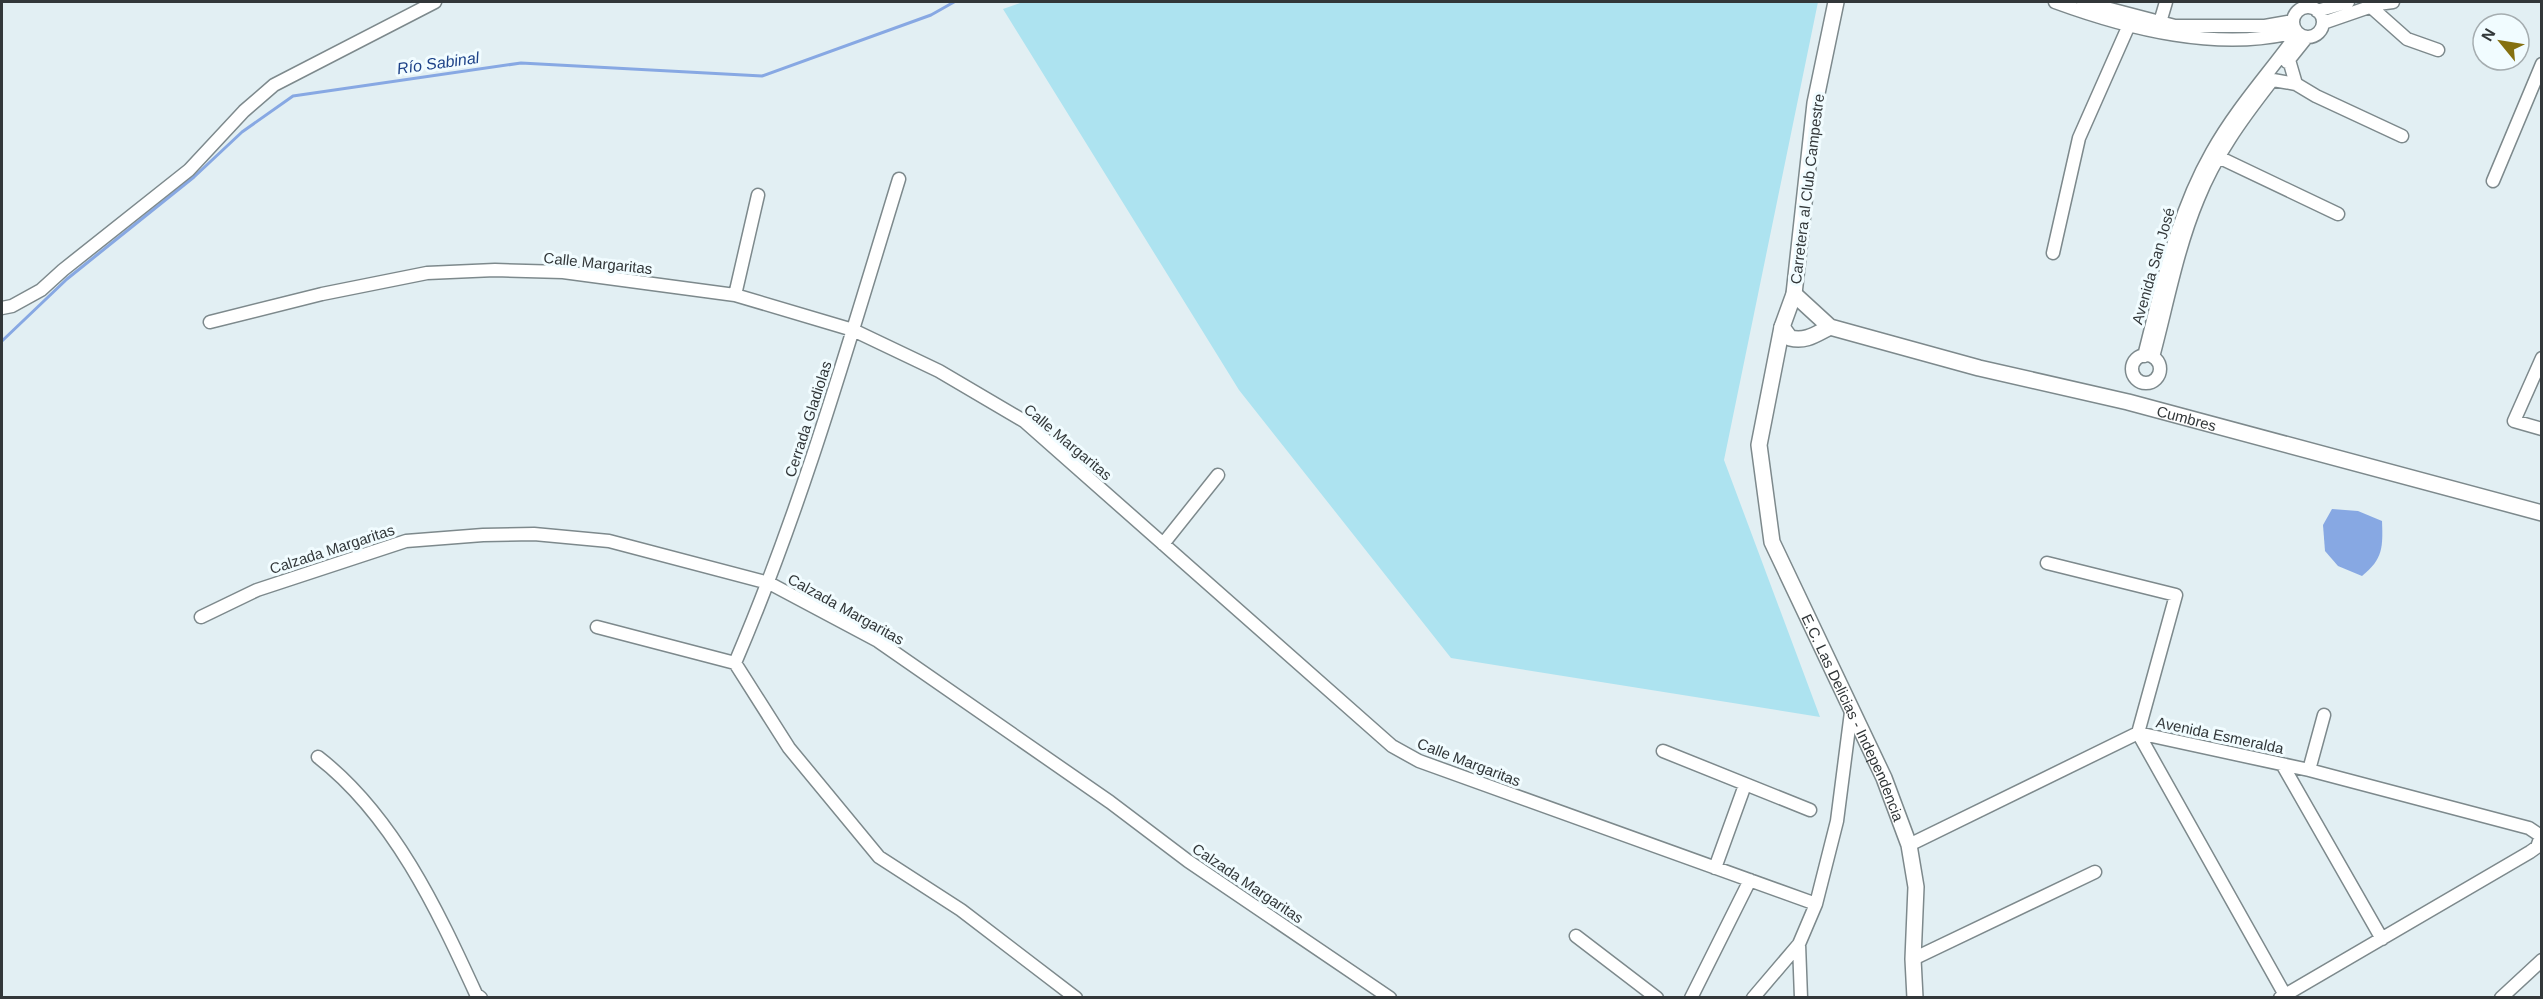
<svg xmlns="http://www.w3.org/2000/svg" width="2543" height="999" font-family="Arial,sans-serif">
  <style>
    .green { fill: #ade3f0 }
    .water { fill: #87a8e3 }
    .lines { fill: none; stroke-linecap: round; stroke-linejoin: round }
    .stream { stroke: #87a8e3; stroke-width: 3 }
    .minor-casing { stroke: #7d898c; stroke-width: 15 }
    .tertiary-casing { stroke: #7d898c; stroke-width: 18 }
    .minor { stroke: #fff; stroke-width: 12 }
    .tertiary { stroke: #fff; stroke-width: 15 }
    .labels { text-anchor: middle; dominant-baseline: central; stroke-width: 6; stroke-linejoin: round; paint-order: stroke }
    .street-label { font-size: 15px; fill: #323739; stroke: #f1fcff }
    .water-label { font-size: 16px; font-style: italic; fill: #1d4288; stroke: #f1fcff }
  </style>
  <rect width="100%" height="100%" fill="#e2eff3"/>
  <path class="green" d="M1023,2H1818L1724,460L1820,717L1451,658L1239,390L1003,9Z"/>
  <path class="water" d="M2332,509L2358,511L2382,521C2383,547 2383,559 2362,576L2338,566L2325,551L2323,525Z"/>
  <g class="lines">
    <path class="stream" d="M2,341L67,279L194,177L242,132L293,96L521,63L762,76L931,15L954,2"/>
    <g class="minor-casing">
      <path id="minor" d="M2055,2C2129,29 2218,52 2296,32
        M2083,2L2175,26H2265L2293,21
        M2370,2L2371,7L2407,39L2438,50
        M2293 22a15 15 0 1 1 30 0a15 15 0 1 1-30 0Z
        M2317,11L2348,2
        M2323,23L2378,4L2393,2
        M2158,29L2166,2
        M2289,60L2296,84
        M2287,62L2307,37
        M2273,80L2296,84L2316,96L2402,136
        M2212,154L2338,214
        M2493,181L2542,64
        M2053,253L2079,138L2129,25
        M735,295L758,195
        M2,308L12,306L41,290L63,270L189,170L244,111L274,85L435,2
        M210,322L322,294L427,273L495,270L563,272L735,295L853,330L939,371L1024,421L1392,746L1419,761L1816,904
        M2132 369a14 14 0 1 1 28 0a14 14 0 1 1-28 0Z
        M2144,356C2162,286 2176,215 2212,152C2236,109 2269,73 2298,33
        M2153,357C2167,305 2177,249 2198,199C2215,156 2242,119 2270,83
        M2542,358L2514,421L2542,429
        M1163,544L1218,475
        M2047,563L2176,595L2138,733L2285,995
        M201,617L257,590L406,541L483,535L534,534L609,541L769,583L878,641L1110,802L1188,861L1390,998
        M597,627L735,663L789,748L879,857L961,910L1076,998
        M735,663C802,507 849,342 899,179
        M1663,751L1810,810
        M318,757C393,815 437,909 476,994L481,998
        M2282,764L2382,939
        M2309,770L2324,715
        M1909,845L2138,733L2309,770L2529,828L2541,836L2537,847L2530,852L2280,998
        M1715,868L1745,785
        M1576,936L1657,998
        M1799,944L1801,998
        M1913,959L2095,872
        M1691,998L1750,880
        M1753,998L1799,944L1816,904L1837,821L1851,712
        M2501,998L2542,960"/>
    </g>
    <g class="tertiary-casing">
      <g id="tertiary">
        <path id="s1" d="M1836,2L1815,103L1794,294L1782,327L1759,445L1772,542L1884,778L1909,845L1916,887L1913,959L1915,998"/>
        <path id="s2" d="M1794,294L1830,327L1979,368L2128,402L2542,513"/>
        <path d="M1782,327L1790,338C1806,342 1816,334 1830,327"/>
      </g>
    </g>
    <use href="#minor" class="minor"/>
    <use href="#tertiary" class="tertiary"/>
  </g>
  <g class="labels">
    <g class="street-label">
      <text transform="translate(1807 189) rotate(-83)">Carretera al Club Campestre</text>
      <text transform="translate(598 263) rotate(6)">Calle Margaritas</text>
      <text transform="translate(2153 266) rotate(-74)">Avenida San José</text>
      <text stroke="none"><textPath href="#s2" startOffset="417">Cumbres</textPath></text>
      <text transform="translate(808 419) rotate(-72)">Cerrada Gladiolas</text>
      <text transform="translate(1068 442) rotate(40)">Calle Margaritas</text>
      <text transform="translate(332 549) rotate(-18)">Calzada Margaritas</text>
      <text transform="translate(846 609) rotate(29)">Calzada Margaritas</text>
      <text stroke="none"><textPath href="#s1" startOffset="742">E.C. Las Delicias - Independencia</textPath></text>
      <text transform="translate(2220 735) rotate(12)">Avenida Esmeralda</text>
      <text transform="translate(1469 762) rotate(21)">Calle Margaritas</text>
      <text transform="translate(1248 883) rotate(34)">Calzada Margaritas</text>
    </g>
    <g class="water-label">
      <text transform="translate(438 63) rotate(-8)">Río Sabinal</text>
    </g>
  </g>
  <rect width="2543" height="999" fill="none" stroke="#323739" stroke-width="6"/>
  <g transform="translate(2501 42) rotate(300)"><circle r="28" fill="#f1fcff" stroke="#a5adb0" stroke-width="1.5"/>
  <path d="M0-4.5L10 22L0 15L-10 22Z" fill="#857010"/>
  <text y="-9" font-size="16" font-weight="bold" text-anchor="middle" fill="#323739">N</text>
  </g>
</svg>
